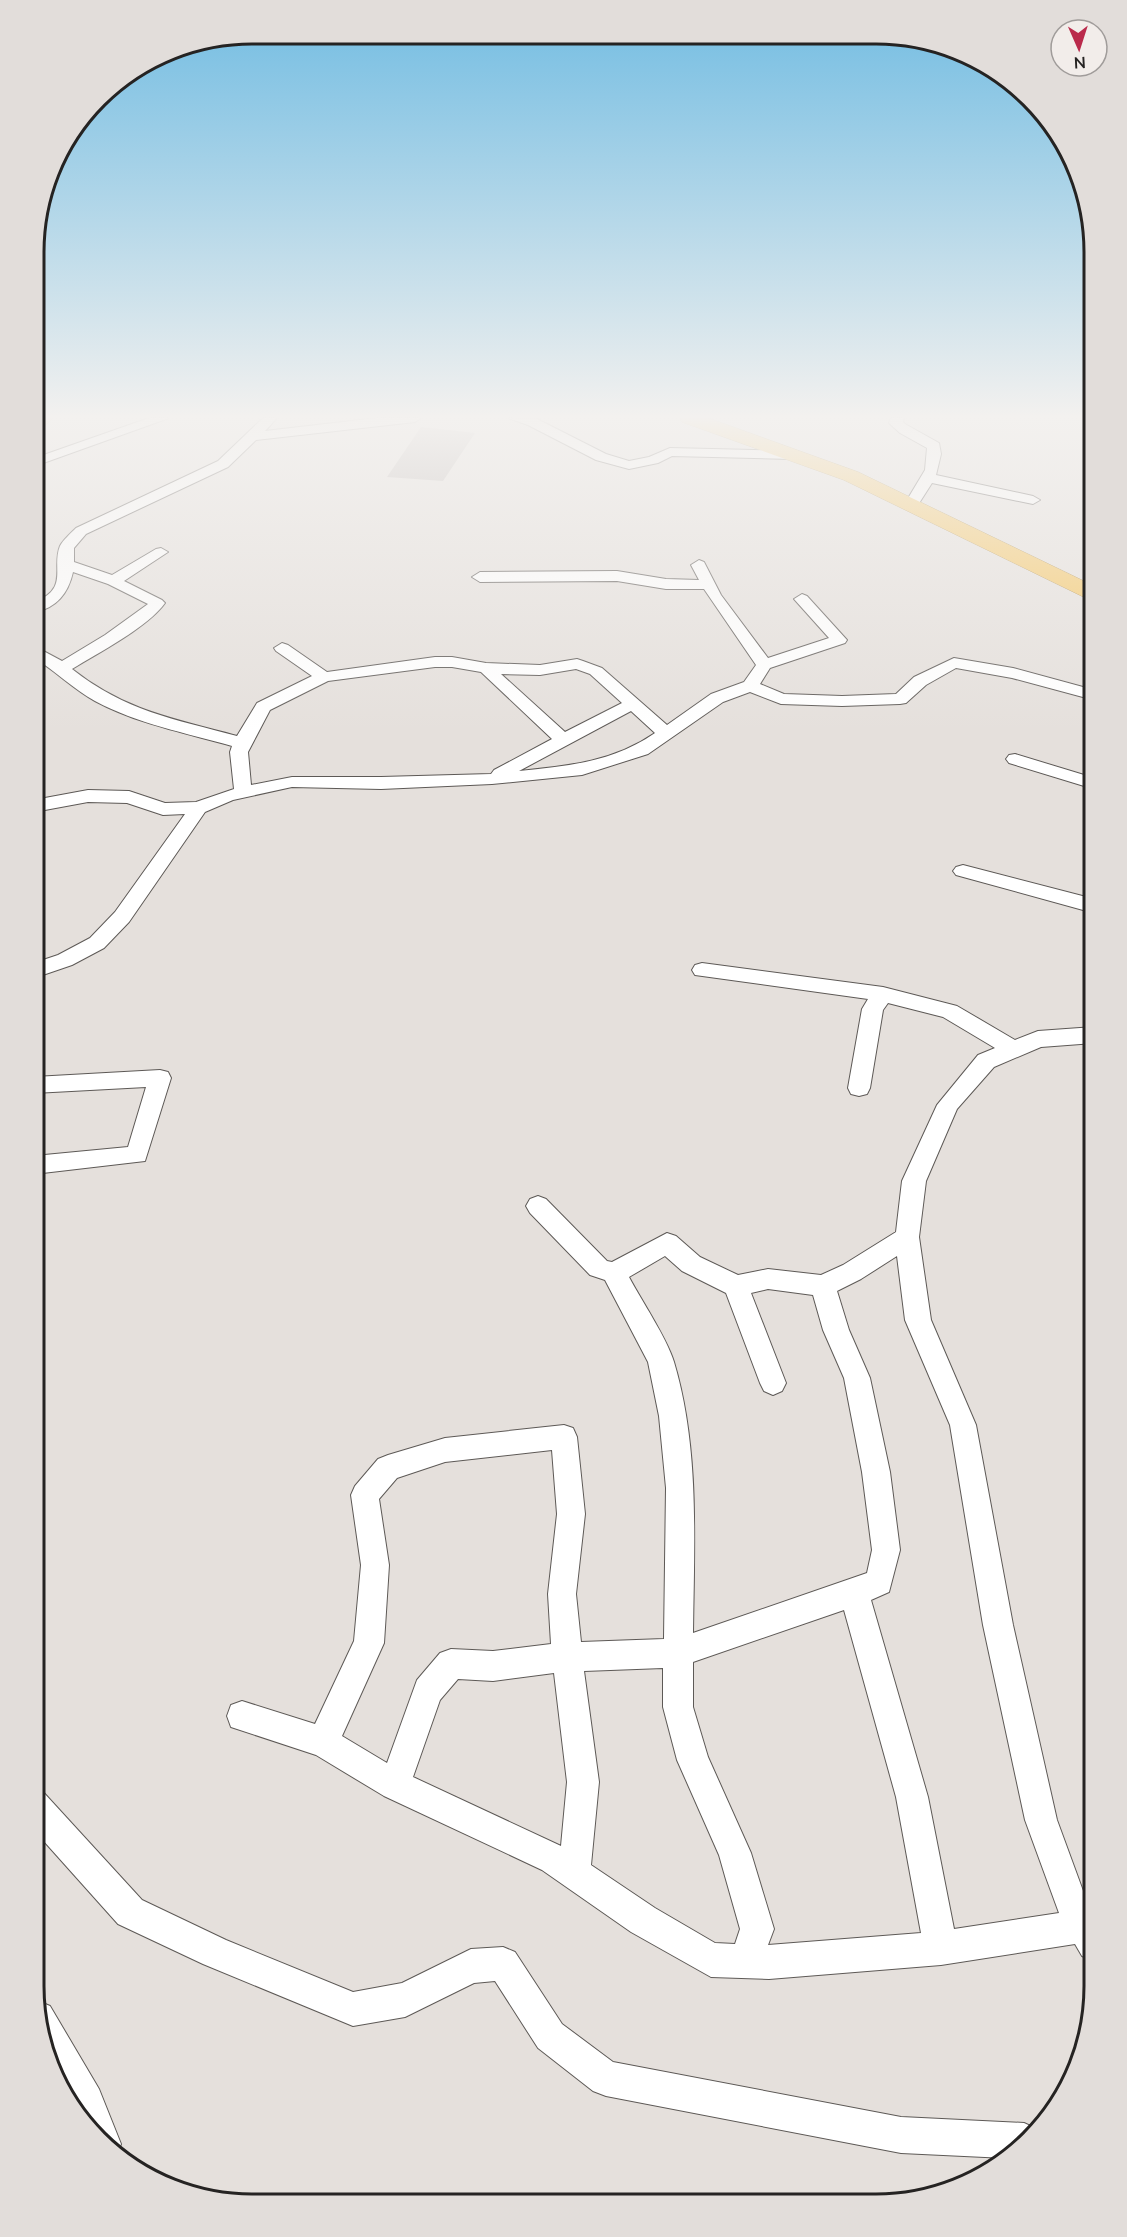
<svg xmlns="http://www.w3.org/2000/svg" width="1127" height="2237" font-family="'Nunito Sans',sans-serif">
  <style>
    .building { fill: #bcb6b4 }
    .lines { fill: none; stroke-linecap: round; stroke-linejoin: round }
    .minor-casing { stroke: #5d5956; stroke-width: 2 }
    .highway-casing { stroke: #ac8d4d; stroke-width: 1 }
    .minor { fill: #fff; fill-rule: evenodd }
    .highway { fill: #f5c664; fill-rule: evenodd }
    .rim { fill: none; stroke: #252322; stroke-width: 3 }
  </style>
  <rect width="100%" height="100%" fill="#e5e0dc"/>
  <path class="building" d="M421,427L475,433L443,481L387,477Z"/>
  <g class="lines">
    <g class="minor-casing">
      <path id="minor" d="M149,418H169L35,466V458Z
        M263,418H277L265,431L377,418H421L415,422L256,440L228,467L86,534L74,548V562L112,575L156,549L161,548L168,552L124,581L162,600L165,603C148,627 98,653 72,669C125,711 174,719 237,736L257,703L312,676L276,651L274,648L282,643L288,645L327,672L435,657H452L486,663L540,665L577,659L583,661L602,668L667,725L711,694L744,682L756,665L704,589H666L617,581L480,582L472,577L480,572L617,571L666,579L699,580L691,565L699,560L704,562L721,595L768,658L829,638L794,599L802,594L807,596L847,640L845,643L770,668L760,684L784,694L842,696L896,694L914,677L954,658L1013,668L1094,690V700L1012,678L956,668L926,685L906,703L900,704L842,706L781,704L750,692L723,702L648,754L582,775L492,784L381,789L292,787L233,800L205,812L129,922L104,948L72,965L34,978V963L58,955L90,938L115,912L185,814L163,815L127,803L88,802L34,812V800L88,790L129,791L165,803L196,802L234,789L230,752L232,746C186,733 138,724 95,701C73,689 56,671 34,658V646L62,661L105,635L148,604L108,584L73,572C68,594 57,607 34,613V602C70,589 51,568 60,546C63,540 71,533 76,528L218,461ZM435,667H452L481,672L552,739L494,770L491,774L381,777H292L251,785L248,752L270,710L328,681ZM576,669L590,674L622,703L565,732L501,674L540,675ZM631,711L655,733C613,762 568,766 519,771Z
        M508,418L537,419L606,454L629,461L649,457L670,448L792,451L799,455L792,459L672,456L658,463L629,469L596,460L528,425Z
        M891,418H904L903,422L905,424L939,443L941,454L936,475L1033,496L1040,500L1033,504L932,483L916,508H906L904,505L925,470L927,448L900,433L889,423Z
        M1015,754L1094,778V789L1009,763L1006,759L1009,755Z
        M963,865L1094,899V913L956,875L953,871L956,867Z
        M702,963L883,987L957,1006L1015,1040L1038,1031L1094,1027V1043L1041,1047L994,1067L957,1109L926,1181L919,1237L931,1320L976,1425L1013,1625L1057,1820L1086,1899L1094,1911V1961L1082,1956L1075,1944L941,1965L769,1979L711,1977L631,1932L542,1870L384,1796L316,1755L231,1727L227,1716L231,1705L242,1701L315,1724L354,1641L361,1565L351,1495L355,1486L378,1459L388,1455L445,1438L564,1425L573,1428L577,1437L585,1514L576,1594L581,1642L664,1639L666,1488L659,1416L648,1362L605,1280L590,1275L530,1213L526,1206L530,1199L538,1196L546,1199L607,1261L612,1262L667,1233L676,1236L700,1257L738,1275L768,1269L821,1275L843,1265L896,1232L902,1181L937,1105L978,1055L995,1048L943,1017L888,1003L883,1010L870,1088L867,1094L859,1096L851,1094L848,1088L862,1009L868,999L695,975L692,970L695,965ZM665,1256L682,1271L726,1293L760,1383L764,1391L773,1395L782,1391L786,1383L751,1293L768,1289L813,1295L823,1330L844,1378L862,1472L872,1550L867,1573L693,1633C694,1543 700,1449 674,1362C667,1338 641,1300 629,1277ZM897,1256L905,1320L950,1425L983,1625L1025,1820L1059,1913L954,1929L928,1797L871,1600L889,1592L900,1550L890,1472L870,1378L849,1330L837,1291L861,1279ZM552,1450L557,1514L548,1594L551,1644L493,1651L451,1649L440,1653L417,1680L387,1763L342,1736L384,1643L389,1565L379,1499L397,1478L445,1462ZM844,1610L896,1797L921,1933L768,1945L774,1929L751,1853L708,1757L693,1707V1662ZM663,1668V1707L677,1760L719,1855L740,1929L735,1944L715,1943L655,1908L591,1865L599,1782L584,1671ZM554,1673L567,1782L561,1846L413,1777L440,1700L458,1679L493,1681Z
        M160,1070L168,1072L171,1078L145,1161L34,1174V1156L128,1147L146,1087L34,1093V1077Z
        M33,1788L44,1793L142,1900L226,1940L353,1992L402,1983L471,1949L503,1947L515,1952L562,2024L613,2062L901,2117L1024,2123L1037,2129L1006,2158L901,2153L606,2096L593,2091L538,2048L495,1981L474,1983L405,2017L353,2026L203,1964L118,1924L33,1829Z
        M38,2001L50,2006L99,2089L121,2144L116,2156C89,2138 52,2085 44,2053C40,2036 38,2019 36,2002Z"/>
    </g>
    <g class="highway-casing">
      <path id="highway" d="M35,418H53L42,429L35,431Z
        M680,418H708L858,472L1094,586V602L844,480L682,422Z"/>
    </g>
    <use href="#minor" class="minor"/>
    <use href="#highway" class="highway"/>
  </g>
  <linearGradient id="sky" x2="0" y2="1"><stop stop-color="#71bce2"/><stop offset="0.57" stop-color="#f3f1ef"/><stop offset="1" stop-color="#f3f1ef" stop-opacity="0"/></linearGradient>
  <rect width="1127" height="731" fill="url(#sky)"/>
  <path d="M0 0H1127V2237H0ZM252 44H876A208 208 0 0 1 1084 252V1986A208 208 0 0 1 876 2194H252A208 208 0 0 1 44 1986V252A208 208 0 0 1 252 44Z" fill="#e2ddda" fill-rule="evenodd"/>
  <path class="rim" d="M252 44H876A208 208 0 0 1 1084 252V1986A208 208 0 0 1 876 2194H252A208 208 0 0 1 44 1986V252A208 208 0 0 1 252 44Z"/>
  <g transform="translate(1079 48) rotate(177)"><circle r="28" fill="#f2edea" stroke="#a09c9a" stroke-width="1.5"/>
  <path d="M0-4.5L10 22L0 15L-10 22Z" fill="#ba2a4b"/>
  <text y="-9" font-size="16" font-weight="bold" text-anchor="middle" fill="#252322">N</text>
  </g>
</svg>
